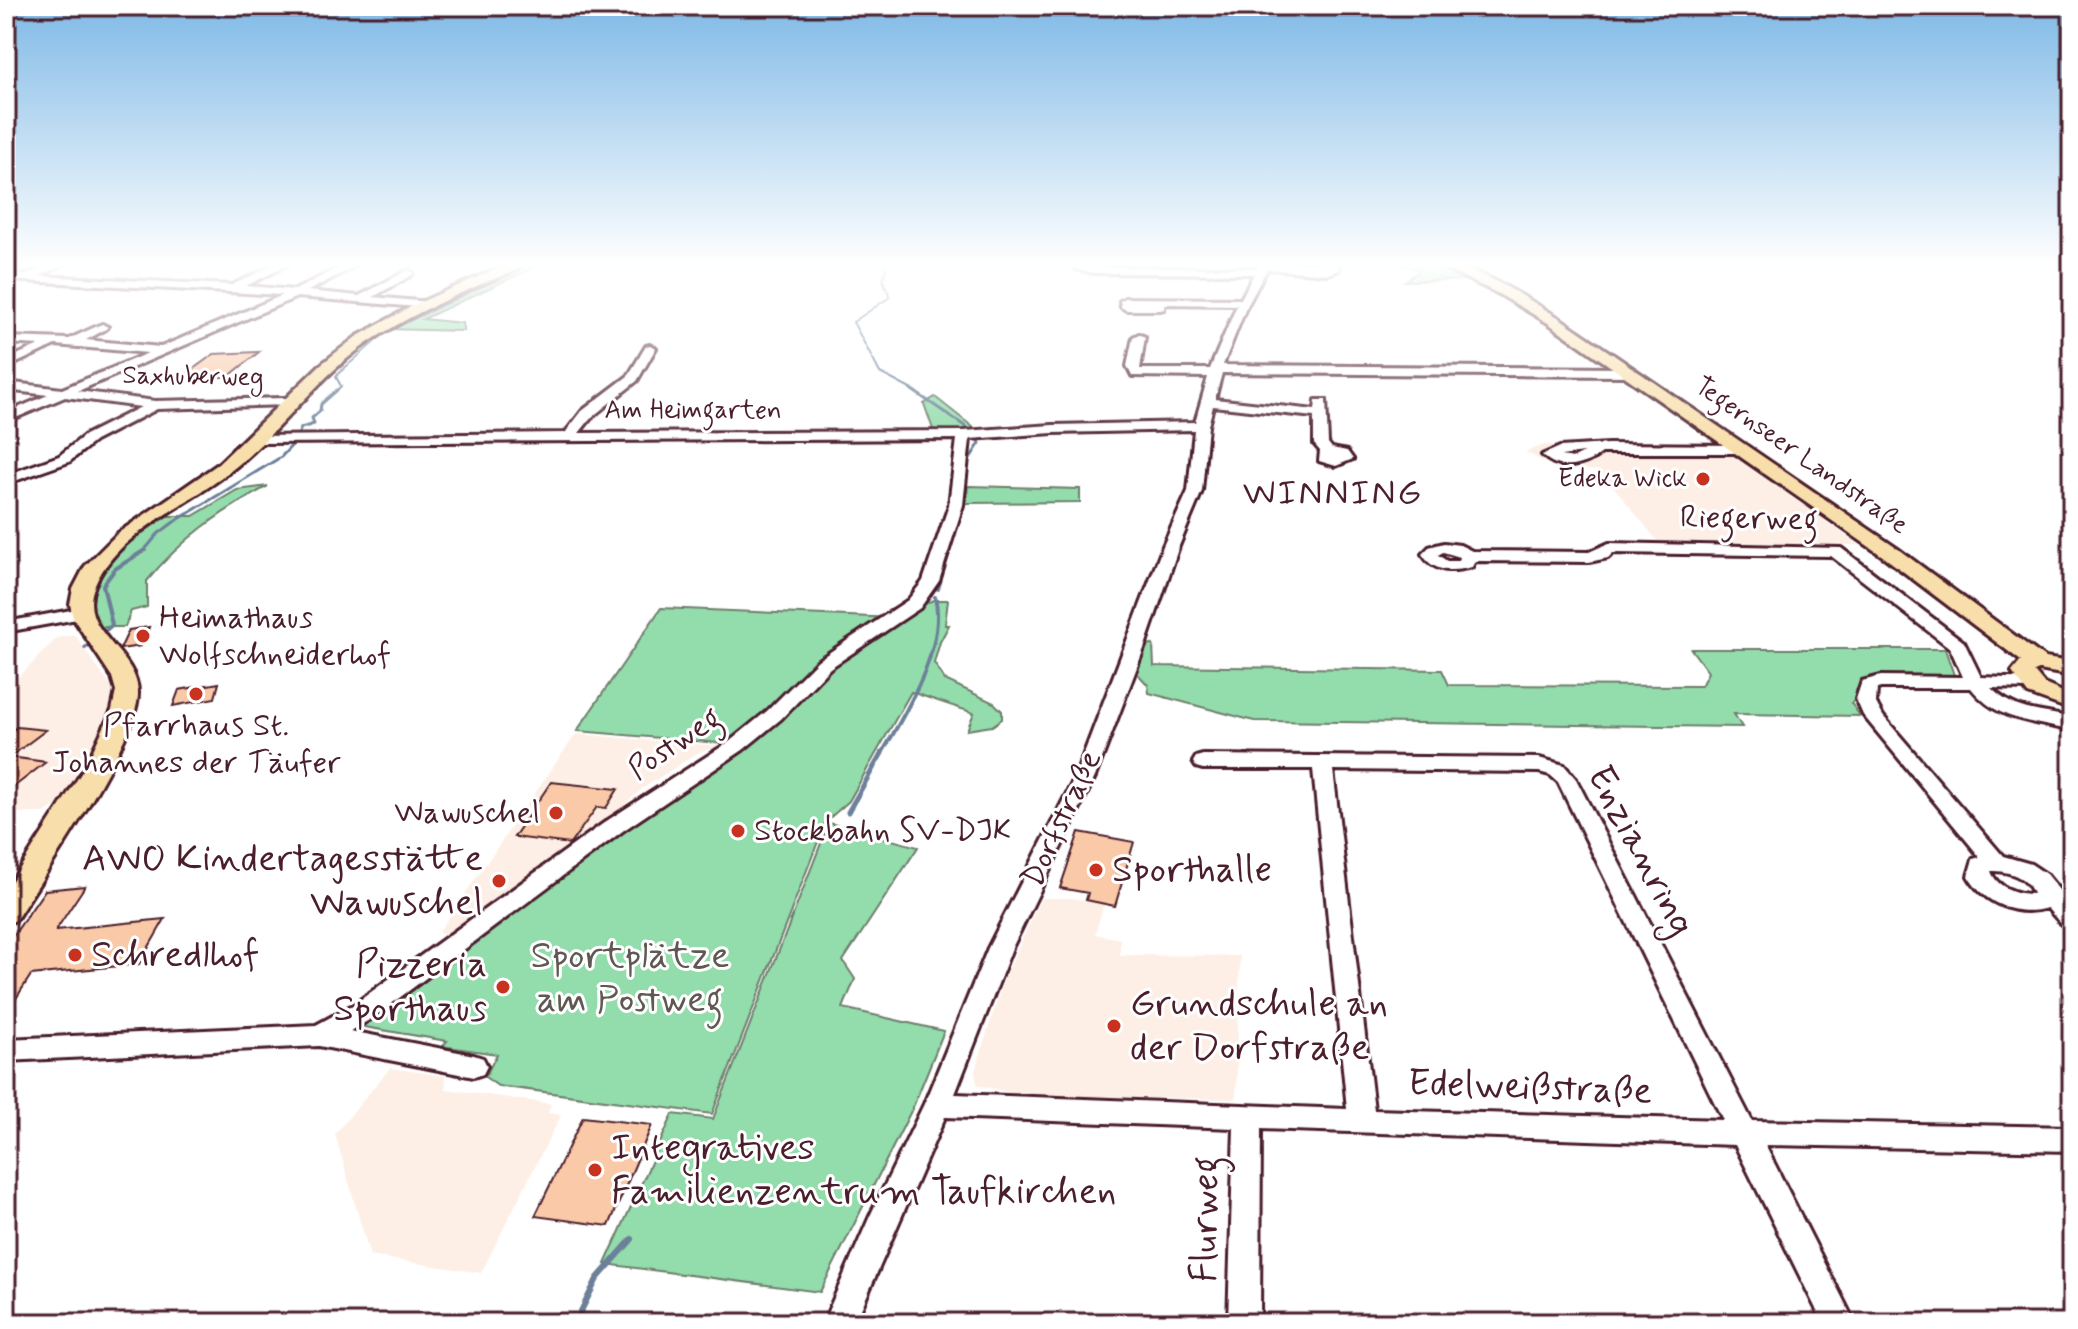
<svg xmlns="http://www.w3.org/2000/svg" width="2078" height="1329" font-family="Mynerve,sans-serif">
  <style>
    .built { fill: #fdefe5 }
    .green { fill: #93dcac; stroke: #6e7e6c; stroke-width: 2 }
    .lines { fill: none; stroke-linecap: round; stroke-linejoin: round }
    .stream-far4 { stroke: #6c8099; stroke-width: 2 }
    .stream-far3 { stroke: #6c8099; stroke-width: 3 }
    .stream-far2 { stroke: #6c8099; stroke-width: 4 }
    .stream-far1 { stroke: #6c8099; stroke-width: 5 }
    .stream { stroke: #6c8099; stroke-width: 6 }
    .building { fill: #f9c9a8; stroke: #4a1f2b; stroke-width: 2 }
    .minor-casing { stroke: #4a1f2b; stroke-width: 6 }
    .major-casing { stroke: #4a1f2b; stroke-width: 6 }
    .minor { fill: #fff; fill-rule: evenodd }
    .major { fill: #f8deab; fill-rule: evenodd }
    .poi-dot { fill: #c8321e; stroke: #fff; stroke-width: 3 }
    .labels { text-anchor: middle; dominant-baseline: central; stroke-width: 6; stroke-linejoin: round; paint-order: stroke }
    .far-street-label { font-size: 26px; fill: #4a1f2b; stroke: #fff }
    .far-poi-label { font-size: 26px; fill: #4a1f2b; stroke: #fff; text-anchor: end }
    .street-label { font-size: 32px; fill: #4a1f2b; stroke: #fff }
    .poi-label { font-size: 32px; fill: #4a1f2b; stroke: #fff; text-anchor: start }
    .quarter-label { font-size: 36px; letter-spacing: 2px; fill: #4a1f2b; stroke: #fff }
    .near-street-label { font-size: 38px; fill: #4a1f2b; stroke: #fff }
    .near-poi-label { font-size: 38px; fill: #4a1f2b; stroke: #fff; text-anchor: start }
    .near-park-label { font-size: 38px; fill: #605852; stroke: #fff }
  </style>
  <rect width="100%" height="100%" fill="#fff"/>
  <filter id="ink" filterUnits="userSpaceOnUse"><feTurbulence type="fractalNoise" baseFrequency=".0125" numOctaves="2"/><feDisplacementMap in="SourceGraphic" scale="16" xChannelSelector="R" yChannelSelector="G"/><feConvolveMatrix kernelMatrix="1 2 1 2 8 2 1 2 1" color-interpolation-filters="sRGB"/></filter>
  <g filter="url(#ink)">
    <path class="built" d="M1544,445H1695L1725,450L1859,545L1660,544L1601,471L1554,467L1525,452Z
      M75,635L113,690L105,730L59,804L44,813H6V690L57,638Z
      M576,734L719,746L697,753L642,789L597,829L448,934L438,933Z
      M1041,898H1073L1104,904L1095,934L1120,939V955L1240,956L1236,1099L1026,1096L977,1085L975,1071L1003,982Z
      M390,1068L445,1076L446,1089L551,1104L548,1113L561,1115L481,1273L370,1256L335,1134Z"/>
    <path class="green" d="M527,263H543L423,319L462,323L464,331L384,329Z
      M1394,263H1430L1472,280L1405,281L1420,270Z
      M935,397L978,431L934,432L924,404Z
      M268,486C220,512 181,539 147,581V607L131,611L125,627H100L88,598L103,565L134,536L163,516H193L237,490Z
      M968,486L1080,489V502L966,503Z
      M933,600H948L945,625H949L940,642L934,663L945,680L994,703L1002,711V719L992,726L967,730L974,713L911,692L849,801L826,821L712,1114L498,1086L485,1077L497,1054L448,1047L443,1046L447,1041L359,1026L414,977L743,745L577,731L661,608L896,618Z
      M1147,643L1153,645L1154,666L1442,670L1449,685L1701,686L1708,672L1691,649H1945L1955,678L1868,681L1856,690L1855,700L1851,703L1860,716L1734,714L1742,727L1254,721L1149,693L1148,685L1137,673Z
      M829,823L918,847L843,961L855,979L843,1008L944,1031L913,1107L820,1292L605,1264L673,1114L713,1119Z"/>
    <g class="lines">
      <path class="stream-far4" d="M883,263L887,264L883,280L890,297L853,322L880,373L916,392
        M335,392L341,386L336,377L340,372L386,332L533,263"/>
      <path class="stream-far3" d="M912,390L969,429
        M967,463L980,443L977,438
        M143,552L158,534L174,522L281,457L295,442L301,428L314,424L312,418L320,411L321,404L337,390
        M949,552L964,499L966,476"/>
      <path class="stream-far2" d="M938,589L949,550
        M100,635L112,625L103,585L115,569L145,550
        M85,648L93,641
        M6,732L12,727
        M881,755C905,713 947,647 935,597"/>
      <path class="stream-far1" d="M848,812L882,753"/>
      <path class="stream" d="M575,1323L597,1279L632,1239"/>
    </g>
    <path class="building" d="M259,352L228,377H182L214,354Z
      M149,627L141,646L120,649L129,630Z
      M219,683L215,698L173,706L179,690Z
      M17,727L46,730L10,757L46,762L6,793V735Z
      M551,782L618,789L606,808L597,807L570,844L514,837Z
      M1079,832L1134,842L1115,906L1086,900L1088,893L1060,888Z
      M85,886L56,930L165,919L139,964L31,975L6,1014V946L45,890Z
      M583,1117L652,1125L609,1226L535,1216Z"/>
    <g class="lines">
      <g class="minor-casing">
        <path id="minor" d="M52,263H66L40,276L232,285L278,263H291L246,286L295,290L348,263H361L308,291L359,296L408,270L413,273L412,275L373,297L430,302L435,305L430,308L297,297L78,391L155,401L284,398L288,399V405L157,409L95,441L69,462L6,484V475L59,456L85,435L141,407L65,397L6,422V413L48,395L6,390V382L62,389L148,353L55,345L6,368V360L39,345L6,343V337L69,339L102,324L108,327L106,329L86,340L161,347L283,295L6,280V274L26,275Z
          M1073,263L1094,267L1257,268L1260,263H1330L1339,266V270L1328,274L1267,269L1245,310L1223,365L1629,368L1635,372L1629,376L1222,373L1215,399L1315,410L1316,400H1326L1328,443L1332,448L1347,451L1353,459L1336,466L1319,461L1320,451L1314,444V417L1213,406L1208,426L1202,491L1179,546L1145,646L1095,777L1012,948L955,1094L1347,1109L1313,769H1203L1196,767L1193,762L1196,757L1203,755L1539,758L1564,765L1576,779L1752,1121L2072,1127V1151L1765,1145L1855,1323H1823L1735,1145L1261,1129L1260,1323H1228L1234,1128L945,1117L855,1323H823L870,1216L924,1104L988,948L1075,777L1163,546L1188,491L1194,430L1053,433L970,439L963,505L939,581L920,608L830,668L781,719L743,750L624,830L371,1019L350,1031L474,1055L483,1058L487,1066L483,1074L474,1077L319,1046L6,1061V1039L316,1025L353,1005L608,820L729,742L767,711L818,660L908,600L923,581L949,505L957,439L257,443L252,442V436L565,433L582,411L628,376L646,346L650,345L656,348L637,381L592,417L579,433L964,431L1053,425L1195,422L1208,377L1132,376L1127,366L1133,337L1139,334L1145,337L1140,369H1210L1237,305L1165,304L1164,309L1160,310H1126L1121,307L1120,301L1125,298L1241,299L1254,274L1094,273L1076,269ZM1333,770L1539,772L1550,775L1558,782L1723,1120L1374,1110Z
          M1608,444L1742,445L1749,449L1742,453H1602C1584,467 1560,473 1542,455L1560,447ZM1584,453L1574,458L1560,456H1561Z
          M1444,543L1460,545L1472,551L1589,552L1609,543L1841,548L1964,642L1981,677L2034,679L2037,683L2028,689L1991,688C2018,714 2039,709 2072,718V731C2033,721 1998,722 1971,688H1881L1877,689L1876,703L1883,716L2003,856L2031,864L2046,874L2072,906V930L2064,927L2047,908C2017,917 1984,904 1968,876L1973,859L1980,857L1863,715L1856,699L1862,681L1881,676L1963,677L1950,648L1831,556L1613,553L1608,558L1589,562L1475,561L1472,567C1452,572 1434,573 1422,554L1429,547ZM1443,552L1460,557L1459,561H1447L1438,555ZM1991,871C2008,871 2027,876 2033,894C2016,894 1996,887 1991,871Z
          M82,608L88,609L90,613L88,617L6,632V622Z"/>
      </g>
      <g class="major-casing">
        <path id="major" d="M509,263H526C513,274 492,279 477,286C445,300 414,314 385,332C322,368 284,430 228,473C185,507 118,532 95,585C75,630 137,651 138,692C140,737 43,876 16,920L6,924V890L85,767L112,710L116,691L112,677L73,618L70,604L73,589L85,566L118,533L218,464L320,365L356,337L414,305Z
          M1433,263C1476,263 1521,296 1558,317L1898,549L2045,658L2072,662V676L2039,670L2034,672L2044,684L2072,696V710L2028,694L2012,672L2021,661L1884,557L1548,323L1497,293Z"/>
      </g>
      <use href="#minor" class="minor"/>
      <use href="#major" class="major"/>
    </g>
  </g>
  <linearGradient id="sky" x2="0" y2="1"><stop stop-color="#7fb9e6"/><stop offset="0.59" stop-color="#fff"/><stop offset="1" stop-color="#fff" stop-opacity="0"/></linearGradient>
  <rect width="2078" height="449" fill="url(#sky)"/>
  <g class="poi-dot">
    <circle cx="1703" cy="479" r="8"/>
    <circle cx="143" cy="636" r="8"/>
    <circle cx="196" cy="694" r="8"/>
    <circle cx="556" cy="813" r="8"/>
    <circle cx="738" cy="831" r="8"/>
    <circle cx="1096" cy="870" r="8"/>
    <circle cx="499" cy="881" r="8"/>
    <circle cx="75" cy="955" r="8"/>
    <circle cx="503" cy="987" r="8"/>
    <circle cx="1114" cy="1026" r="8"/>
    <circle cx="595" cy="1170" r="8"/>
  </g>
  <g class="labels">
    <g class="far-street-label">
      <text transform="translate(193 377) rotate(1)">Saxhuberweg</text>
      <text x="693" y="411">Am Heimgarten</text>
      <text transform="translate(1801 456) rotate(35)">Tegernseer Landstraße</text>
    </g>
    <g class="far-poi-label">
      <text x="1687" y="479">Edeka Wick</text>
    </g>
    <g class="street-label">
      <text transform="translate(1749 519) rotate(1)">Riegerweg</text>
      <text transform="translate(675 744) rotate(-34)">Postweg</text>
      <text transform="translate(1062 819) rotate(-65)">Dorfstraße</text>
    </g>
    <g class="poi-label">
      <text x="159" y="618">Heimathaus<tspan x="159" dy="37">Wolfschneiderhof</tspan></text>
      <text x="196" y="726" text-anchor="middle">Pfarrhaus St.<tspan x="196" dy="37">Johannes der Täufer</tspan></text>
      <text x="540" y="813" text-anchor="end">Wawuschel</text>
      <text x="754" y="831">Stockbahn SV-DJK</text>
    </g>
    <g class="quarter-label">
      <text x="1333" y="494">WINNING</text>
    </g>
    <g class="near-street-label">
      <text transform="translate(1640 851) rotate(62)">Enzianring</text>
      <text transform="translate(1530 1088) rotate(2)">Edelweißstraße</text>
      <text transform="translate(1206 1219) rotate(-89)">Flurweg</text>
    </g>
    <g class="near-poi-label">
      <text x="483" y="859" text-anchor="end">AWO Kindertagesstätte<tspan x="483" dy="44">Wawuschel</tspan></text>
      <text x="1112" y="870">Sporthalle</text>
      <text x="91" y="955">Schredlhof</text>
      <text x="487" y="965" text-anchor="end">Pizzeria<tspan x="487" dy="44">Sporthaus</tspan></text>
      <text x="1130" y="1004">Grundschule an<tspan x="1130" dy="44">der Dorfstraße</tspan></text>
      <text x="611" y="1148">Integratives<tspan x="611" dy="44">Familienzentrum Taufkirchen</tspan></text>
    </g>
    <g class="near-park-label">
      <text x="630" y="956">Sportplätze<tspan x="630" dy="44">am Postweg</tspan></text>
    </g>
  </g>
  <rect width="2078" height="1329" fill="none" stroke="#fff" stroke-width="32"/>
  <rect x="16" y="16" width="2046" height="1297" fill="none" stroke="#4a1f2b" stroke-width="3" filter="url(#ink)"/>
</svg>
